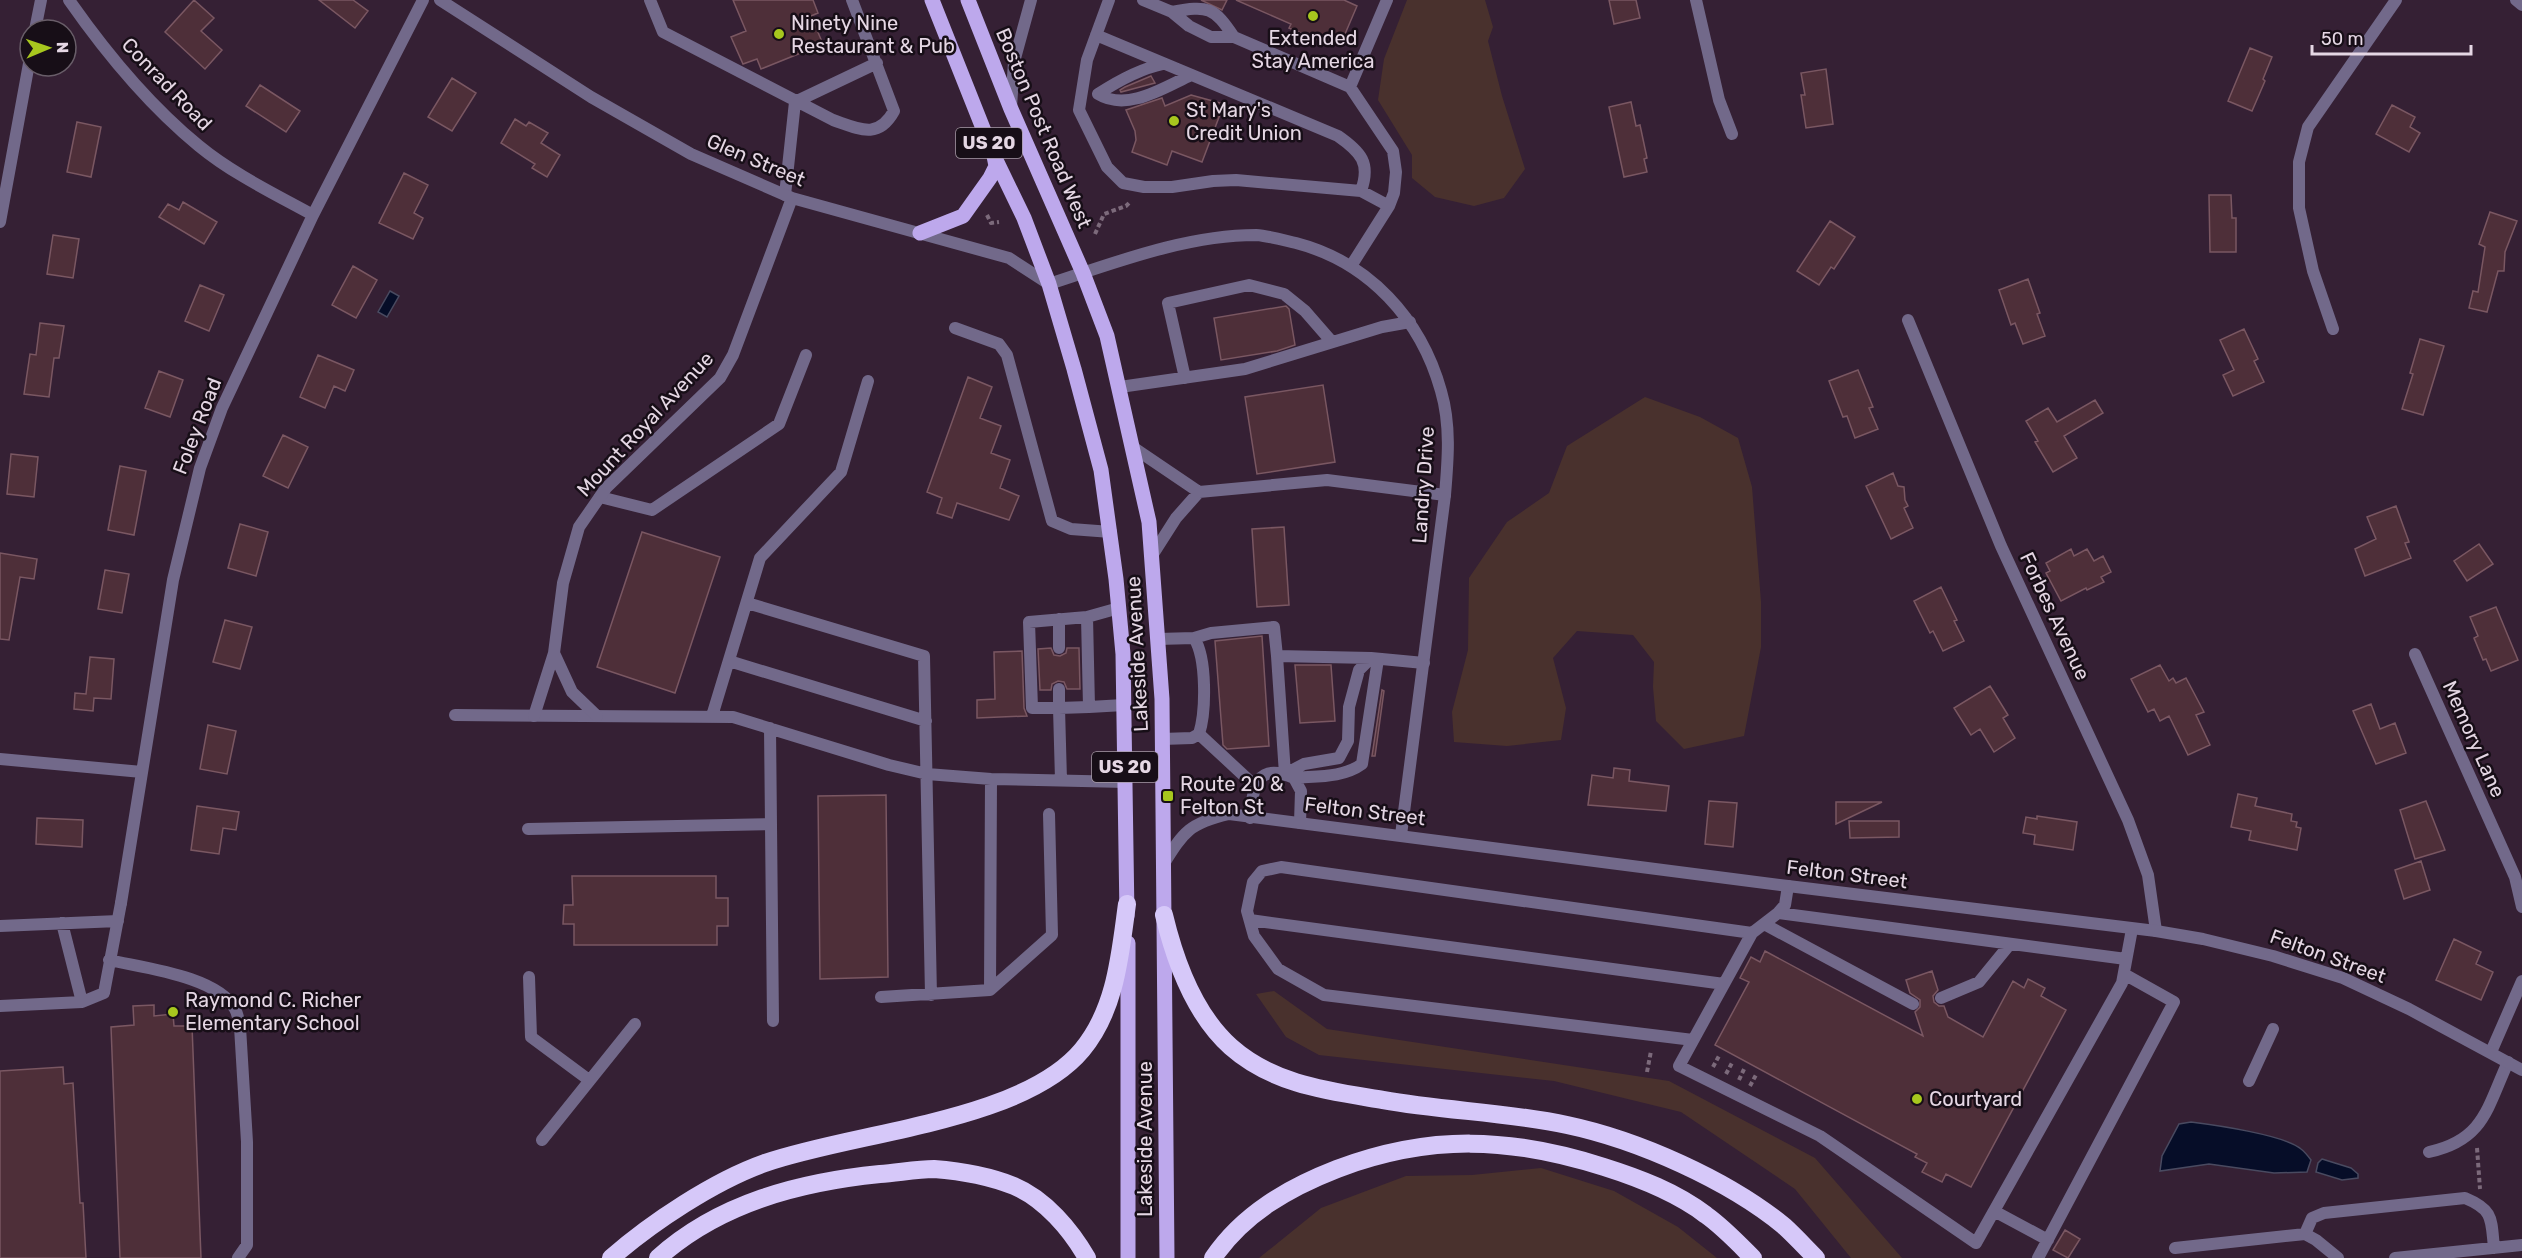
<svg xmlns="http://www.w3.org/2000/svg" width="2522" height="1258" font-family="Rubik,sans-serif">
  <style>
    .green { fill: #49312d }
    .water { fill: #060d28; stroke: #494a60; stroke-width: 1.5 }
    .building { fill: #4e2f39; stroke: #7a5762; stroke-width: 1.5 }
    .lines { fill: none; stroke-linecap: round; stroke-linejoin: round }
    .path { stroke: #7c6a7b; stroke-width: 4; stroke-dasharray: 4.5 3; stroke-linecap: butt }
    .service { stroke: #72698a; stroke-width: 12 }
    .minor { stroke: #72698a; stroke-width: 12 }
    .tertiary { stroke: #72698a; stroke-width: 12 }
    .primary { stroke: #bda8ec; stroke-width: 15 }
    .motorway { stroke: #d6c8f9; stroke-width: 18 }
    .poi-dot { fill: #a7c71e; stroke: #170e17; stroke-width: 2 }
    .labels { text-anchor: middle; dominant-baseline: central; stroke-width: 5; stroke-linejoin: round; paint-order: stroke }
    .shield { fill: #170e17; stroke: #a79ba6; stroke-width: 1.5 }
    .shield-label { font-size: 18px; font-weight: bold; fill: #e5d7e4 }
    .poi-label { font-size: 20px; fill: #e5d7e4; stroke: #170e17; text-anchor: start }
    .street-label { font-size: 20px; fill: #e5d7e4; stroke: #170e17 }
  </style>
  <rect width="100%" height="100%" fill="#352034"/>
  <path class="green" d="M1407,0H1485L1493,27L1488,41L1502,96L1525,169L1504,198L1474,206L1435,197L1412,178V155L1378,100L1384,59Z
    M1645,397L1700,417L1738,438L1752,487L1761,602V647L1744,736L1684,749L1656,721L1653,687L1654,662L1633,635L1577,631L1553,658L1566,708L1561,740L1507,746L1454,742L1452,712L1468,650L1469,578L1507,522L1549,493L1567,446Z
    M1274,991L1327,1029L1669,1081L1815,1158L1902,1258H1851L1795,1189L1681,1112L1554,1081L1319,1055L1286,1037L1256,994Z
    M1541,1168L1614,1191L1678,1227L1717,1258H1259L1321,1208L1406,1176L1472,1175Z"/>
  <path class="water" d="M390,291L399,296L387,317L378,312Z
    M2191,1122C2215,1125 2285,1135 2301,1149C2305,1152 2308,1156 2311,1160L2307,1172L2274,1173L2209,1164L2160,1171L2162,1156L2179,1124Z
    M2322,1159L2351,1168L2358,1174V1178L2342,1180L2316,1172L2318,1163Z"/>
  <path class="building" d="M194,0L214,18L201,31L222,50L205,69L165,32Z
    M319,0H353L368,11L355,28Z
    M733,0H813L818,13L811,16L823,44L761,69L757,59L743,64L731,37L746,31Z
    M1201,0H1227L1222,10Z
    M1236,0H1344L1357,6L1342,41L1333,37L1330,45L1289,28L1291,24Z
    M1609,0H1636L1640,18L1614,24Z
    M2250,48L2272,57L2263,79L2265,81L2252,111L2228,101Z
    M1826,69L1833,124L1806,128L1801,95H1805L1801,73Z
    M1151,76L1155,83L1121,92L1120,90L1125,87Z
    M452,78L476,93L452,131L428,117Z
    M260,85L300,111L286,132L246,106Z
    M1191,95L1224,104L1202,162L1172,151L1167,165L1132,152L1136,140L1135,131L1126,110L1162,98L1165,106Z
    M1631,102L1636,126L1640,125L1647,158L1644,159L1647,172L1624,177L1609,107Z
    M2392,105L2415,117L2410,127L2420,133L2409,152L2376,134Z
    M515,119L526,126L529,122L548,133L541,143L560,155L547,177L532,168L535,164L501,143Z
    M77,122L101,127L91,177L67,172Z
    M404,173L428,185L414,213L423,218L413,239L379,223Z
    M2209,195H2231L2232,218H2236V252H2210Z
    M183,202L217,222L204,244L159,217L168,204L179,210Z
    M2490,212L2517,221L2505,252L2504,271H2498L2487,312L2469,308L2473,291L2478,292L2485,247L2479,244Z
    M1830,221L1855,237L1834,269L1831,267L1819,285L1797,271Z
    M53,235L79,239L73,278L47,274Z
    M353,266L377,280L356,318L332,305Z
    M2028,279L2040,313L2037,314L2045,336L2023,344L2015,323L2011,325L1999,290Z
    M200,285L224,295L209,331L185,321Z
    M1286,306L1289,309L1295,345L1277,351L1221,360L1214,318Z
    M40,323L64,326L59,358H54L49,397L24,394L30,354L36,355Z
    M2244,329L2258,359L2254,361L2264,382L2233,396L2223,375L2234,370L2220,340Z
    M2420,339L2444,346L2423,415L2402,409L2413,374L2410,373Z
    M318,355L354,370L345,391L334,386L325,408L300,397Z
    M1858,370L1873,407L1869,408L1878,429L1855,438L1847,416L1843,417L1829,381Z
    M159,371L183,380L170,417L145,408Z
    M968,377L992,387L980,418L1001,426L991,453L1010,460L1000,488L1019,496L1009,520L957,503L952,518L937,513L942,498L927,492Z
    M1323,385L1335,462L1257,474L1245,397Z
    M2095,400L2103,413L2064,436L2077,458L2053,472L2035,442L2038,441L2026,421L2048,408L2057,422Z
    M283,435L308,447L288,488L263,476Z
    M11,454L38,457L34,497L7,494Z
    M120,466L146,471L134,535L108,530Z
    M1893,473L1898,486L1904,487L1905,500L1908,506L1904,508L1913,528L1891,539L1866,486Z
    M2396,506L2409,542L2405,543L2411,558L2365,576L2355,549L2376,539L2367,517Z
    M240,524L268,532L256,576L228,568Z
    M1284,527L1289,605L1257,607L1252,529Z
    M642,532L720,557L675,693L597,667Z
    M2479,544L2493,564L2467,581L2454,561Z
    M2071,549L2074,556L2087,549L2094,561L2103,556L2111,572L2101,577L2104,582L2087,590L2086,588L2061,601L2046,573L2050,571L2046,563Z
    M0,553L37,559L34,579L20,577L9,640L0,639Z
    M105,570L129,574L122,613L98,609Z
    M1941,587L1957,620L1954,621L1964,641L1943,651L1933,631L1930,633L1914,601Z
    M2496,607L2518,660L2491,671L2486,659L2483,660L2474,638L2478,636L2470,617Z
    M225,620L252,627L240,669L213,662Z
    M1262,636L1269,746L1227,749L1223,745L1215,641Z
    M1051,648L1054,655L1060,656L1066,653L1067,648H1079L1080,689H1067L1064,682L1058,681L1052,684L1051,690H1040L1038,649Z
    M1022,651L1024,708L1027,716L977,718V700L995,699L994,652Z
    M90,657L114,659L111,699L94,698L93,711L74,709L75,693L86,694Z
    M1295,665H1331L1335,721L1300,723Z
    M2160,665L2169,681L2173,678L2176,683L2186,678L2204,712L2196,715L2210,745L2188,755L2169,716L2160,721L2154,709L2148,712L2131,679Z
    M1990,686L2008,715L2003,718L2015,738L1994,752L1980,729L1971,735L1954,708Z
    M1382,690L1384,691L1375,756H1372Z
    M2371,704L2380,729L2395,723L2406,753L2376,764L2353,711Z
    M208,725L236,731L227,774L200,769Z
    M1614,768L1630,770L1629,781L1669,786L1666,811L1588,805L1592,775L1613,778Z
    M2238,794L2257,798L2255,806L2292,814L2291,821L2297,822L2296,827L2301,828L2297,850L2249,840L2251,831L2231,827Z
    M886,795L888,977L820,979L818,796Z
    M1709,801L1737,803L1733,847L1705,844Z
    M2426,801L2445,850L2415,859L2400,810Z
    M1836,802H1882L1836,824Z
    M197,806L239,812L236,830L223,828L219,854L191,850Z
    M2037,816L2077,822L2073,850L2034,844L2035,835L2023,833L2026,817L2037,819Z
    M37,818L83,820L82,847L36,844Z
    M1849,821H1899V837L1850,838Z
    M2421,861L2430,890L2404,899L2395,870Z
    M572,876H716V898H728V926H717V945H574V924H563L564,905H573Z
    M2454,939L2481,952L2476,964L2493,972L2481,1000L2436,980Z
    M1765,951L1923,1036L1915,1012L1920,1007V1000L1910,993L1906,980L1932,971L1938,990L1933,996L1934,1002L1939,1006H1944L1948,1017L1983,1037L2013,981L2024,988L2028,979L2045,988L2041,996L2066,1010L1971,1187L1946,1174L1942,1182L1922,1172L1927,1163L1915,1157L1917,1154L1715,1045L1749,982L1740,978L1751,957L1760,962Z
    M154,1005V1016L173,1014L174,1026H192L201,1258H120L111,1027L134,1025L133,1006Z
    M63,1067L64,1084L73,1083L80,1203H83L86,1258H0V1071Z
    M2065,1230L2080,1239L2068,1258L2053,1250Z"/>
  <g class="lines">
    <path class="path" d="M987,215L991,223L999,222
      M1095,234L1104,214L1126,206L1131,201
      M1713,1067L1720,1054
      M1647,1072L1651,1051
      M1726,1074L1733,1061
      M1739,1080L1745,1067
      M1750,1086L1757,1073
      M2477,1148L2480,1189"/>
    <path class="service" d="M650,0L663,32L833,120C859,129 878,140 894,111L852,0
      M1109,0L1087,60L1079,110L1107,167L1123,183L1144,187H1172L1213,181L1236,180L1361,191L1389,206
      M1143,0L1172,12L1189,26L1211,37H1234L1350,87L1393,151L1396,172L1394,193L1389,206L1351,266
      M1172,12C1208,5 1214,7 1234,37
      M1096,35L1338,136C1361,152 1371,163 1361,191
      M1163,64C1139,69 1118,81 1098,94C1127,112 1163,88 1191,75
      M1350,87L1387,0
      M795,102L877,63
      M785,195L795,102
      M955,328L999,344L1007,355L1052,521L1071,529L1111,532
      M1185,378L1168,303L1249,285L1284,294L1305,311L1332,342
      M1120,387L1245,369L1382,327L1410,322
      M1134,448L1199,492L1327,480L1445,495
      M600,497L652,510L779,424L806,355
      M1153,554L1176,518L1199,492
      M747,603L924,656L931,995
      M1119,608L1087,617L1089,707L1124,705
      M1194,638L1211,633L1274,627L1277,656L1371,658
      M1158,639L1194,638C1207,658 1206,712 1199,734L1192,738L1162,739
      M1059,648V619
      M1277,656L1285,774L1304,764L1339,758L1348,741L1349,707L1359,670L1371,658L1424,663
      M729,661L926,721
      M1059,689V708H1032L1029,622L1087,617
      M455,715L733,717L889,765L927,774L991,779L1126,782
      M712,716L760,558L841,472L868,381
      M770,728L773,1021
      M1199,734L1254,785
      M1294,778C1317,776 1343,778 1362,764L1378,659
      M1061,780L1059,708L1089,707
      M1250,818C1253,788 1256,761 1294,778L1301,791L1300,823
      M528,829L771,824
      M1788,886L1785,905L1778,913L1752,933L1679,1066L1820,1136L1976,1243L2122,983L2132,929
      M1778,913L2126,959
      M1250,920L1724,984
      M62,923L82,1002
      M1764,924L1913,1004
      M0,926L118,921
      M109,960C143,968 217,976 235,1009C238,1014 239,1022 240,1027L247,1142V1245L238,1258
      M529,977L531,1037L589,1080
      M990,990L991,779
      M881,997L990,990L1052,935L1049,814
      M1941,998L1979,982L2010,944
      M0,1006L82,1002L104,993L121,903
      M1693,1040L1324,995L1278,969L1254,936L1247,911L1253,882L1262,871L1281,867L1752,933
      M2249,1081L2273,1029
      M542,1140L635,1024
      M2429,1152C2484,1140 2487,1108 2508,1062
      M1994,1211L2048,1240
      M2305,1234L2312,1218L2324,1213L2465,1198C2494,1210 2491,1219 2494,1248
      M2175,1248L2305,1234L2316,1240L2338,1258
      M2038,1258L2174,1002L2124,974
      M2395,1258L2522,1245"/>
    <path class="minor" d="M69,0C106,53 149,105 199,146C233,174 275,194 313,215
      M440,0L591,97L691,154L792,198L1009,258L1049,284
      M1696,0L1719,100L1732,134
      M2516,0L2522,5
      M35,30L41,0
      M0,222L30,58
      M1908,320L2001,546L2128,820L2148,875L2156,931
      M2333,329L2313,271L2299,208V162L2308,127L2396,0
      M554,653L572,692L597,716
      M2415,654L2515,877L2522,907
      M534,716L554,653L563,583L579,527L606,488L720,378L733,355L792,198
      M0,759L142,772
      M121,903L173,580L200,468L222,408L313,215L423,0
      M2491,1052L2522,981"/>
    <path class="tertiary" d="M1011,107L1014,62L1031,0
      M1049,284C1114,263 1186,235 1256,235C1269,236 1283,240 1296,243C1369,262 1421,319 1441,391C1451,425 1448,460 1445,495L1401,835
      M1163,865C1184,831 1190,823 1229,814L1788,886L2156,931L2203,939L2273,956L2343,978L2409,1009L2522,1070"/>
    <path class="primary" d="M932,0L994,156L1024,218L1049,284L1074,369L1101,470L1116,579L1123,654L1127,916
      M968,0L1011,109L1083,273L1107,336L1149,522L1162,699L1167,1258
      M920,233L963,216L990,178L996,166L994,156
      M1128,943V1258"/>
    <path class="motorway" d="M1164,915C1175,961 1194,1014 1231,1047C1274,1085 1329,1091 1383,1100C1444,1111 1507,1112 1567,1125C1638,1140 1728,1180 1784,1226C1795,1236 1806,1248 1816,1258
      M611,1258C651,1223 714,1181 765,1163C853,1132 1022,1122 1082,1050C1116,1009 1120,955 1127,904
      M658,1258C719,1203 800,1182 880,1174C897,1173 916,1169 934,1169C960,1171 989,1176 1014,1186C1045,1199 1071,1230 1087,1258
      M1213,1258C1243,1214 1288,1188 1337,1169C1430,1134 1510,1137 1604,1167C1639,1178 1676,1192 1706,1215C1723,1227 1738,1243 1753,1258"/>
  </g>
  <g class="poi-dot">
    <circle cx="1313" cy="16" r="6"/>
    <circle cx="779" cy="34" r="6"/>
    <circle cx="1174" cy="121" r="6"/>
    <rect x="1162" y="790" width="12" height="12" rx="3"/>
    <circle cx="173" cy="1012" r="6"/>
    <circle cx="1917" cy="1099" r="6"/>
  </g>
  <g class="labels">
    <g class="shield">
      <rect x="956" y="128" width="66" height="30" rx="4.5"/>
      <rect x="1092" y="752" width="66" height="30" rx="4.5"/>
    </g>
    <g class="shield-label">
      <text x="989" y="143">US 20</text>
      <text x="1125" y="767">US 20</text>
    </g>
    <g class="poi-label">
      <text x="791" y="23">Ninety Nine<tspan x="791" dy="23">Restaurant &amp; Pub</tspan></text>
      <text x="1313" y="38" text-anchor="middle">Extended<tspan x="1313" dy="23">Stay America</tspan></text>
      <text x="1186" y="110">St Mary's<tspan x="1186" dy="23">Credit Union</tspan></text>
      <text x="1180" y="784">Route 20 &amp;<tspan x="1180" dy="23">Felton St</tspan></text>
      <text x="185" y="1000">Raymond C. Richer<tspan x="185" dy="23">Elementary School</tspan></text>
      <text x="1929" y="1099">Courtyard</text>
    </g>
    <g class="street-label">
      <text transform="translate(167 84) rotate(46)">Conrad Road</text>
      <text transform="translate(1044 128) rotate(67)">Boston Post Road West</text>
      <text transform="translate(756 160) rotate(23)">Glen Street</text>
      <text transform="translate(645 424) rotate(-47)">Mount Royal Avenue</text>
      <text transform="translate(197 426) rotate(-69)">Foley Road</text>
      <text transform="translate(1423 485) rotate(-86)">Landry Drive</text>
      <text transform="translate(2055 616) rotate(65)">Forbes Avenue</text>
      <text transform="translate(1137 654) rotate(-93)">Lakeside Avenue</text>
      <text transform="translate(2474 739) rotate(66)">Memory Lane</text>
      <text transform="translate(1365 811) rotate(7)">Felton Street</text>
      <text transform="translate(1847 874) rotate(7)">Felton Street</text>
      <text transform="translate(2328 956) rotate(20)">Felton Street</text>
      <text transform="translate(1145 1139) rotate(-90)">Lakeside Avenue</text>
    </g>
  </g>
  <g transform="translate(48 48) rotate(88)"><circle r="28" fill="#170e17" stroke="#695e69" stroke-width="1.5"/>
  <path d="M0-4.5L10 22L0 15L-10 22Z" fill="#a7c71e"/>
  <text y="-9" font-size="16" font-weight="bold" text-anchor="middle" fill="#e5d7e4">N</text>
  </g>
  <path d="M2312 45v9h159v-9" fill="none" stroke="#e5d7e4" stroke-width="3"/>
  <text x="2321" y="45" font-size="18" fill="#e5d7e4" stroke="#170e17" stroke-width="4.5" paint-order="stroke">50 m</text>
</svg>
